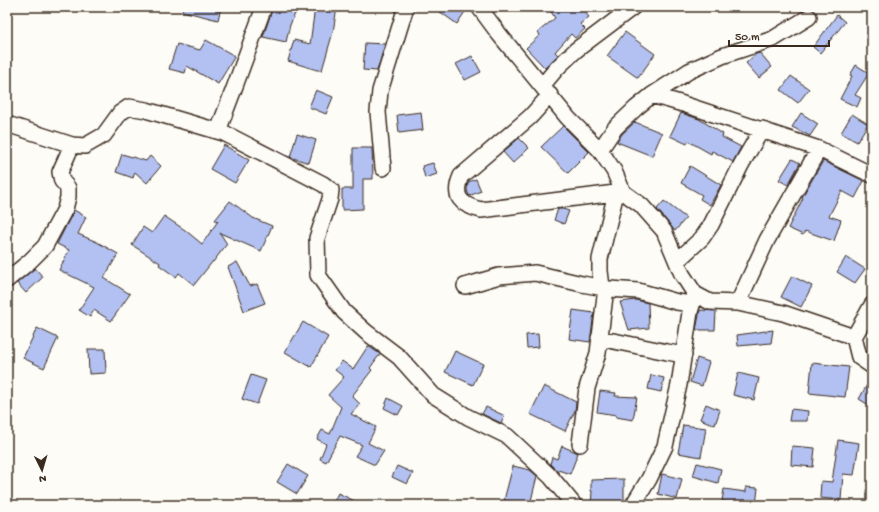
<svg xmlns="http://www.w3.org/2000/svg" width="879" height="512" font-family="'Gochi Hand',sans-serif">
  <style>
    .building { fill: #b2c1f1; stroke: #3b2a1e }
    .lines { fill: none; stroke-linecap: round; stroke-linejoin: round }
    .street-casing { stroke: #3b2a1e; stroke-width: 18 }
    .street { stroke: #fdfcf7; stroke-width: 15 }
  </style>
  <rect width="100%" height="100%" fill="#fdfcf7"/>
  <filter id="ink" filterUnits="userSpaceOnUse"><feTurbulence type="fractalNoise" baseFrequency=".025" numOctaves="2"/><feDisplacementMap in="SourceGraphic" scale="8" xChannelSelector="R" yChannelSelector="G"/><feConvolveMatrix kernelMatrix="1 2 1 2 8 2 1 2 1" color-interpolation-filters="sRGB"/></filter>
  <g filter="url(#ink)">
    <path class="building" d="M183,7H221L218,20L182,11Z
      M273,7H298L290,25L286,42L263,37Z
      M315,7H337L333,32L322,70H317L288,61L294,40L310,44Z
      M433,7H468L457,24Z
      M548,7H580L589,17L580,24L585,29L575,38L571,34L555,52L558,55L545,68L526,48L540,35L538,32L555,18Z
      M837,15L845,22L820,53L813,47Z
      M625,32L655,54L638,78L607,56Z
      M206,40L235,56L218,84L187,66L185,73L169,69L177,44L200,50Z
      M365,43L385,44L377,71L363,70Z
      M760,53L772,67L759,78L746,63L756,54Z
      M472,56L481,72L465,80L456,64Z
      M856,65L869,73L855,95L861,98L857,107L840,99L852,76L850,75Z
      M791,76L809,89L798,103L781,90Z
      M316,90L333,97L326,114L309,107Z
      M421,112L423,130L399,133L397,115Z
      M681,113L699,119L723,134L722,137L741,147L733,162L712,151L711,154L688,141L687,144L670,136Z
      M801,113L818,124L810,136L792,127Z
      M852,114L868,124L857,142L841,133Z
      M635,122L662,133L652,156L617,142L622,134Z
      M563,126L589,152L568,173L541,147Z
      M297,134L316,140L309,163L290,157Z
      M519,138L529,148L513,163L503,152Z
      M224,145L249,160L235,183L210,169Z
      M353,148H372L373,179H363V209L342,210V189H353Z
      M122,154L146,161L150,156L161,166L147,183L135,172L133,178L116,172Z
      M792,159L800,163L788,185L779,180Z
      M823,161L864,181L855,198L842,191L829,216L841,220L834,241L805,231L803,235L788,228L803,198L802,197Z
      M433,163L437,174L425,178L422,166Z
      M690,166L721,185L710,205L700,199L702,195L681,183Z
      M476,179L481,191L469,196L467,190L468,182Z
      M230,201L253,218L272,226L261,251L220,233L227,244L213,262V261L194,285L179,273L176,277L159,265L160,263L132,245L143,227L152,233L164,216L185,230L202,244L218,221L215,220Z
      M664,201L686,218L675,231L657,209Z
      M558,209H563L569,211L564,224L554,220Z
      M74,210L86,217L78,234L97,242L118,254L104,278L130,294L111,321L94,310L90,317L79,310L94,287L59,270L69,250L57,244Z
      M846,257L865,269L855,283L837,272Z
      M237,262L250,286L257,284L265,303L244,311L228,267Z
      M35,268L43,277L26,293L17,283Z
      M792,276L812,286L801,307L781,297Z
      M636,300L648,303L649,328L629,330L620,302Z
      M573,310L594,313L590,342L569,339Z
      M700,310L716,311L715,330H696Z
      M303,322L328,337L311,367L285,352Z
      M37,328L58,338L44,368L23,358Z
      M773,330L771,343L738,346L737,335Z
      M538,334L539,347L527,348L526,335Z
      M368,346L380,354L370,368L372,370L352,396L360,404L351,414L376,427L368,443L384,451L375,465L355,456L362,445L340,436L326,462L320,459L326,444L317,439L322,430L330,434L341,407L328,395L344,377L335,370L342,361L353,369Z
      M88,349H105L106,373L89,374Z
      M455,351L483,364L473,385L445,372Z
      M697,358L709,362L702,386L690,382Z
      M812,363L849,367L845,397L809,393Z
      M738,373L759,378L754,400L733,395Z
      M251,375L266,380L257,404L242,399Z
      M651,375L664,378L661,392L648,389Z
      M872,376V407L859,399Z
      M544,386L576,402L575,411L565,431L530,414Z
      M600,391L616,393L615,396L637,397L633,420L616,417V415L597,412Z
      M388,398L403,406L398,415L384,408Z
      M706,404L720,410L715,425L700,419Z
      M486,407L505,416L501,423L482,414Z
      M791,409L808,411L807,421H789Z
      M683,425L706,428L701,457L678,453Z
      M838,440L859,443L854,475L843,474L841,500L820,498L821,481L832,482Z
      M562,446L578,453L570,474L555,469L550,464L552,457L557,459Z
      M792,446L815,448L813,467L791,465Z
      M697,463L721,469L718,483L693,476Z
      M288,464L308,476L297,494L277,482Z
      M397,466L413,473L407,484L392,477Z
      M513,466L530,470L537,476L530,505L504,500Z
      M662,474L682,479L677,499L658,494Z
      M624,479V505H591L592,491H591V480Z
      M746,487L758,488L756,505L722,501L724,489L746,492Z
      M338,493L363,505H332Z"/>
    <g class="lines">
      <g class="street-casing">
        <path id="street" d="M479,7L499,34L568,118L600,150L614,171L623,192L641,205L664,231L682,274L695,294L710,302L738,303L783,313L854,337L859,357L872,366
          M542,86L557,68L576,50L633,7
          M550,95L530,117L461,176C452,197 461,205 481,210L623,192
          M652,95L683,104L819,149L872,175
          M7,124L72,145L85,146L104,135L120,113L129,107L146,110L224,133L323,184L331,190L330,199L317,238L318,275L344,312L366,332L399,357L433,395L468,417L507,436L551,477L574,505
          M218,131L235,86L264,7
          M600,150L615,128L636,108L652,95L689,71L722,56L773,39L809,17
          M383,168L378,112L380,91L406,7
          M677,261L702,238L711,225L741,165L762,129
          M7,280L29,262L45,246L65,209L68,197V188L62,181L60,172L72,145
          M465,286L499,276L535,273L582,284L610,289L638,291L677,302L692,304
          M602,287L600,271V259L616,193
          M738,303L767,240L819,149
          M854,337L872,305
          M599,338L667,352L684,355
          M580,444L587,388L598,353L606,288
          M633,505L649,479L665,446L679,385L690,312L695,295"/>
      </g>
      <use href="#street" class="street"/>
    </g>
  </g>
  <rect width="879" height="512" fill="none" stroke="#fdfcf7" stroke-width="24"/>
  <rect x="12" y="12" width="855" height="488" fill="none" stroke="#3b2a1e" stroke-width="1.5" filter="url(#ink)"/>
  <g transform="translate(42 470) rotate(175)" stroke="#fdfcf7" stroke-width="3" paint-order="stroke">
  <path d="M0-3L7 15L0 10L-7 15Z" fill="#3b2a1e"/>
  <text y="-6" font-size="11" font-weight="bold" text-anchor="middle" fill="#3b2a1e">N</text>
  </g>
  <path d="M729 40v6h100v-6" fill="none" stroke="#3b2a1e" stroke-width="2"/>
  <text x="735" y="40" font-size="12" fill="#3b2a1e" stroke="#fdfcf7" stroke-width="3" paint-order="stroke">50 m</text>
</svg>
